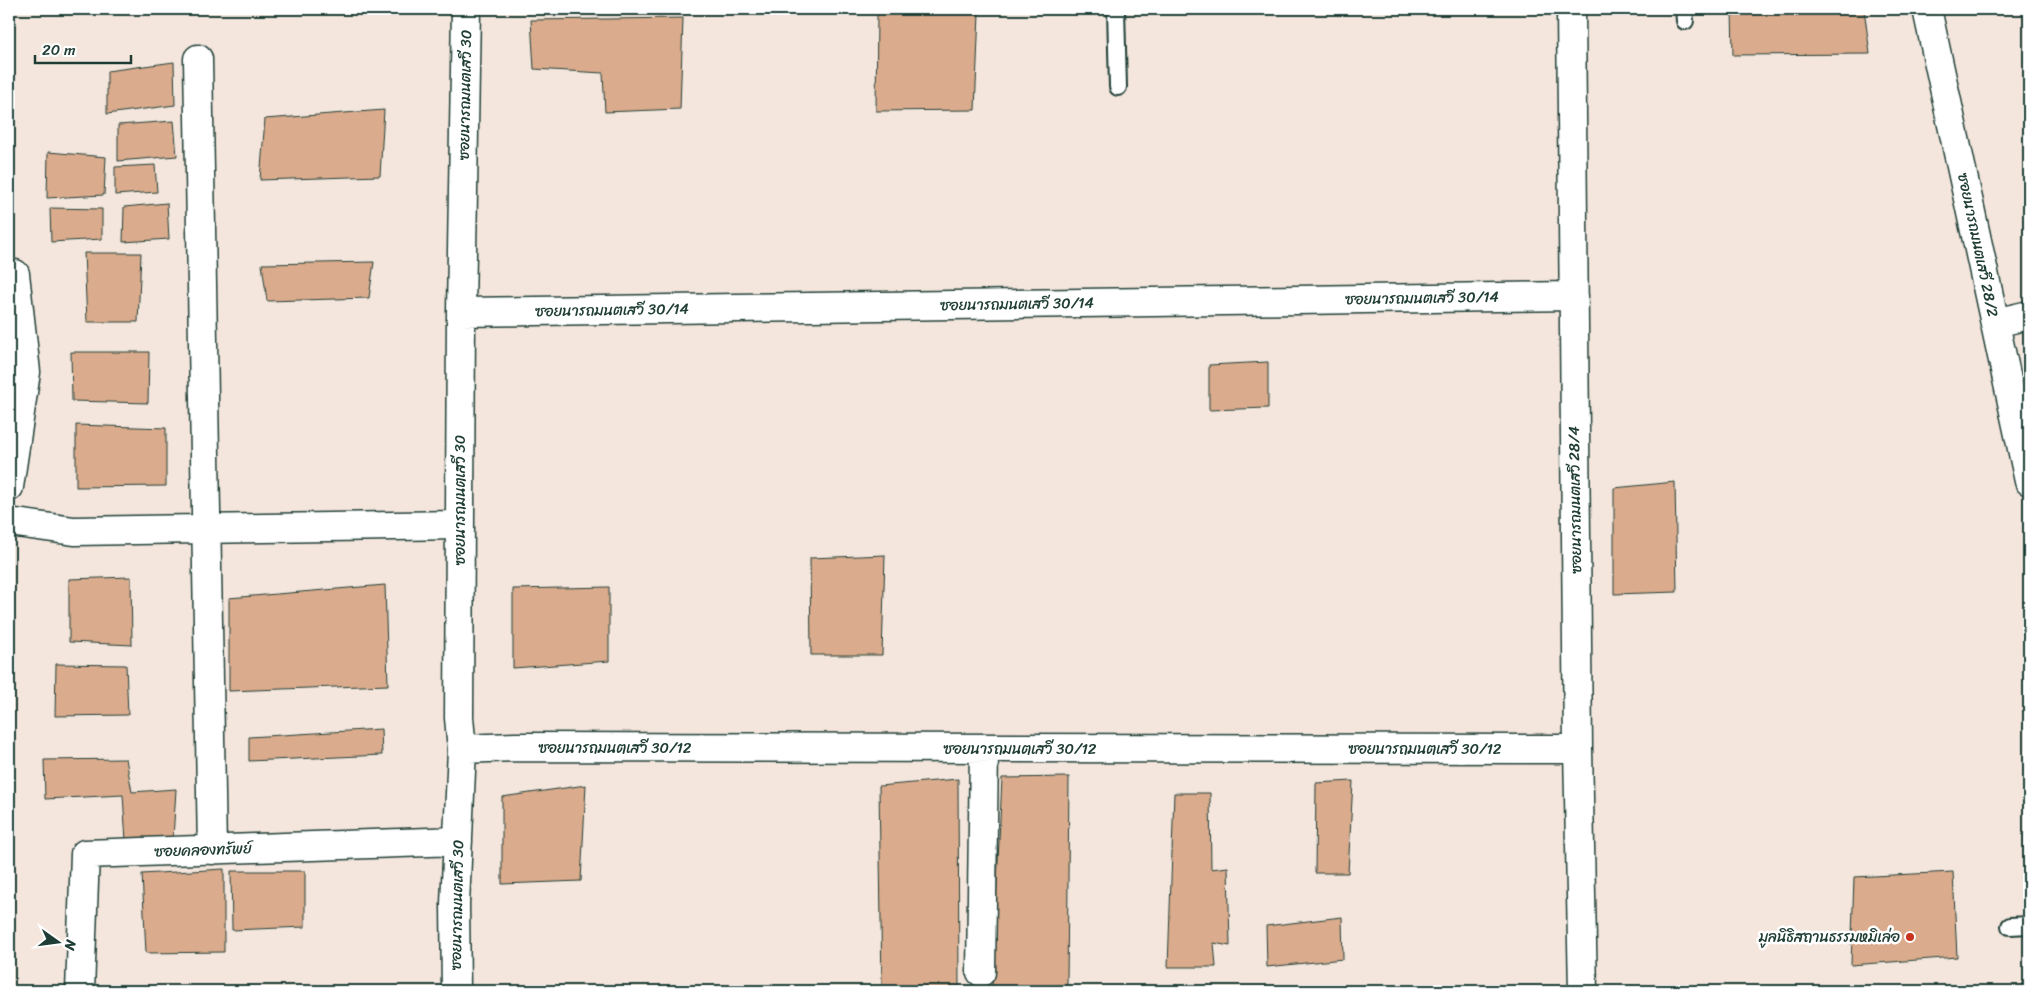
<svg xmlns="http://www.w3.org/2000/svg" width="2038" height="1000" font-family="Sriracha,'Playpen Sans Thai',sans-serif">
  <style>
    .building { fill: #dbab8d; stroke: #1f3d34 }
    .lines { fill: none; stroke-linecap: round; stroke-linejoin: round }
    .lane-casing { stroke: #1f3d34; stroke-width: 20 }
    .street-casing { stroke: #1f3d34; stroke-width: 31 }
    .lane { stroke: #fff; stroke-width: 16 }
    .street { stroke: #fff; stroke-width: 28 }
    .poi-dot { fill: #c8321e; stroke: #fff; stroke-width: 2 }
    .labels { text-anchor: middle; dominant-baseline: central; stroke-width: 5; stroke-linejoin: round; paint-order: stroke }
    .street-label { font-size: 15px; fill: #1f3d34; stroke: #fff }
    .poi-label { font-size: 15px; fill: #1f3d34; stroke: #fff; text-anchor: end }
  </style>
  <rect width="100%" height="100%" fill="#f4e6dd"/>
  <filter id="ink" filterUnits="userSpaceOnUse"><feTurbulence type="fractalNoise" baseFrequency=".02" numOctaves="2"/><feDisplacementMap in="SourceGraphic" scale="10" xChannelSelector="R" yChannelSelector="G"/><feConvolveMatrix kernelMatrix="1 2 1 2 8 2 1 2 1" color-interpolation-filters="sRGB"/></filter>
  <g filter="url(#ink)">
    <path class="building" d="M1732,9H1864L1870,54L1733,55Z
      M979,13L975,110L876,111L877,14Z
      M683,18L680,109L605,112L603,73L534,69L531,20Z
      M174,62L175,105L107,114V71Z
      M384,110L380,176L260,180L265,119Z
      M174,121L177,156L118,161V125Z
      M48,152L106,157L104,195L47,198Z
      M155,165L157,192L115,195V167Z
      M167,203L169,239L123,242L124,207Z
      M50,208L102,209V239L51,242Z
      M84,253H141L138,322H87Z
      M374,262L369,298L267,301L262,264Z
      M71,352H149L148,403L72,401Z
      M1268,362V408L1209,410V365Z
      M76,425L166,428V486L76,487Z
      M1675,482L1677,592L1614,594V488Z
      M885,555L882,655H811L810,558Z
      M131,577L132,645L69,642V579Z
      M385,585L388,685L229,691V598Z
      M609,587V661L513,668V589Z
      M56,664L126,665L128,715L55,716Z
      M381,729L382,755L249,761V737Z
      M126,759L132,792L176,789L173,839L126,841L123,795L45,799L44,760Z
      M1069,777L1067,985L992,987L1002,778Z
      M958,779L959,991L882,989L879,786Z
      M1353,781L1348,873H1315L1316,783Z
      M586,785L581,881L502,884V797Z
      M1174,793H1210L1211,869L1228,867L1230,946L1214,943L1216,967H1168Z
      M224,869V952L146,953L142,874Z
      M231,871H305V927L232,930Z
      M1953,872L1957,957L1851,965L1854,877Z
      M1342,917L1343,959L1267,967L1266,926Z"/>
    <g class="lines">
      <g class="lane-casing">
        <path id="lane" d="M1116,9L1118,87
          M1684,9L1685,21
          M2010,926L2029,925"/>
      </g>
      <g class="street-casing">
        <path id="street" d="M1571,9L1578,749L1583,991
          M1927,9L2029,481
          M198,59L212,850
          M461,312L1574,296
          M1995,323L2029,315
          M9,487L26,372L15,274
          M9,522L74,531L460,525
          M462,749L515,747L1578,749
          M981,972L984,749
          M80,991L85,854L458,841
          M456,991L455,904L462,749L459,718L461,312L466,9"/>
      </g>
      <use href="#lane" class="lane"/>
      <use href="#street" class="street"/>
    </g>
  </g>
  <circle class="poi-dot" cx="1910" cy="937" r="5"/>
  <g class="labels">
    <g class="street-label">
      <text transform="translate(465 95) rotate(-89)">ซอยนารถมนตเสวี 30</text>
      <text transform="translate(1978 245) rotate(78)">ซอยนารถมนตเสวี 28/2</text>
      <text transform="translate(1422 298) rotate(-1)">ซอยนารถมนตเสวี 30/14</text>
      <text transform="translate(1017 304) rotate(-1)">ซอยนารถมนตเสวี 30/14</text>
      <text transform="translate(612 310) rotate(-1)">ซอยนารถมนตเสวี 30/14</text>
      <text transform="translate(460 500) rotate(-90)">ซอยนารถมนตเสวี 30</text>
      <text transform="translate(1575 500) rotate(-91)">ซอยนารถมนตเสวี 28/4</text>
      <text x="615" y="748">ซอยนารถมนตเสวี 30/12</text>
      <text x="1020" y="749">ซอยนารถมนตเสวี 30/12</text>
      <text x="1425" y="749">ซอยนารถมนตเสวี 30/12</text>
      <text transform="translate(203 850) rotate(-2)">ซอยคลองทรัพย์</text>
      <text transform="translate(457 905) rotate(-89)">ซอยนารถมนตเสวี 30</text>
    </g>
    <g class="poi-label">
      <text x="1900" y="937">มูลนิธิสถานธรรมหมิเล่อ</text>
    </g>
  </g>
  <rect width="2038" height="1000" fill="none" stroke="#fff" stroke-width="30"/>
  <rect x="15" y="15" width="2008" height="970" fill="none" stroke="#1f3d34" stroke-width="2" filter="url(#ink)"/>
  <g transform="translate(58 942) rotate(104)" stroke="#ffffff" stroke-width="4" paint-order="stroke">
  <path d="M0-4L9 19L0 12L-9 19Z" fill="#1f3d34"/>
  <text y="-8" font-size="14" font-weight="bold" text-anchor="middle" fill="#1f3d34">N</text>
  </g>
  <path d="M35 55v8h96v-8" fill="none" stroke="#1f3d34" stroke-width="2.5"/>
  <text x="42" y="55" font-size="15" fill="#1f3d34" stroke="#ffffff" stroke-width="4" paint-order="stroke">20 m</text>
</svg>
